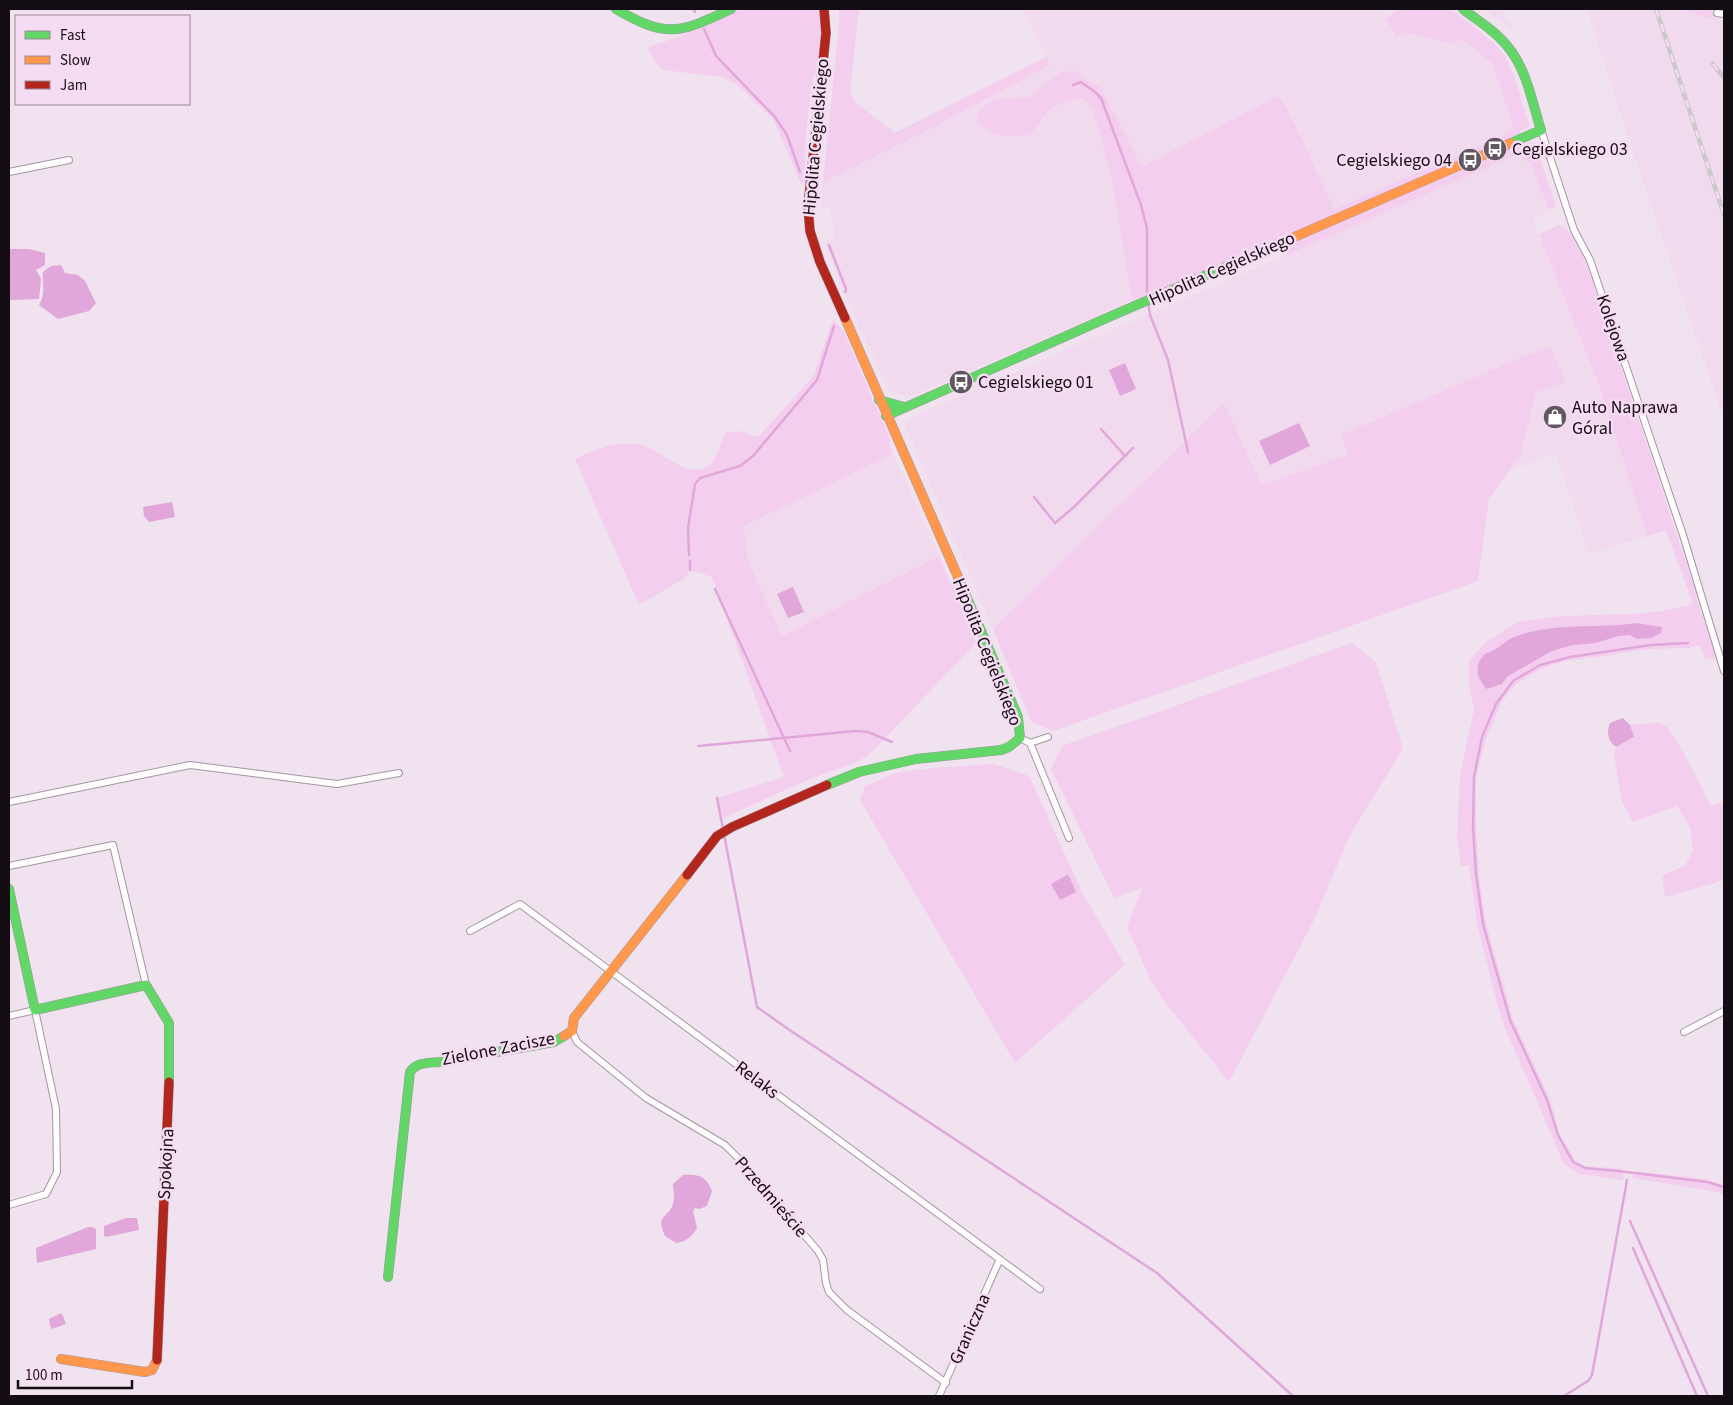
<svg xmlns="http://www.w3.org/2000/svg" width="1733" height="1405" font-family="'Source Sans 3',sans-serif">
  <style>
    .built { fill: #f2daee }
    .green { fill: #f4ceef }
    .water { fill: #e1a7da }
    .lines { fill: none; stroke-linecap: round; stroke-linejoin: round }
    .stream { stroke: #e1a7da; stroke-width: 2.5 }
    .street-casing { stroke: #a298a1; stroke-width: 8 }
    .fast-casing { stroke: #a298a1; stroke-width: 10 }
    .slow-casing { stroke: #a298a1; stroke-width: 10 }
    .jam-casing { stroke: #a298a1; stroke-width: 10 }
    .street { stroke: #fdfbfc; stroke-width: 6 }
    .fast { stroke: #63d668; stroke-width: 9 }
    .slow { stroke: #ff974d; stroke-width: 9 }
    .jam { stroke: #b3261e; stroke-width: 9 }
    .rail-casing { stroke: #cbc8cb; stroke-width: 4.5 }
    .rail { stroke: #f6dcf2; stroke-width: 2.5; stroke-dasharray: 8; stroke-linecap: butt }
    .labels { text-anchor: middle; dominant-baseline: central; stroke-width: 5; stroke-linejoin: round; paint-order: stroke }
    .street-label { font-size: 18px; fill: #140c13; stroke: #f6dcf2 }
    .poi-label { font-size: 18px; fill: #140c13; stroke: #f6dcf2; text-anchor: start }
  </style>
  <rect width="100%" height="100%" fill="#f0e2ee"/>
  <path class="built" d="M1022,9H1381L1396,37L1405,32L1461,38L1493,63L1513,125L1506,135L1334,209L1299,132L1281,98L1276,96L1113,183L1132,300L917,394L905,396L889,391L842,288L825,243L835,238L830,208L820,207L823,182L917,136L1050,65Z
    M1484,9H1501L1515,32Z
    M1587,9H1683L1689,12L1724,19V420L1625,127Z
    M1516,155L1531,164L1549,210L1534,219L1535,224L1599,385L1648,536L1589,554L1556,454L1510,470L1520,456L1536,393L1565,382L1551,347L1517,359L1342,435L1349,455L1260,485L1224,403L993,629L906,427L908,419Z
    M893,454L939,556L782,636L748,561L744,526Z"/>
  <path class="green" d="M741,9H818C824,22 821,48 818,63C817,70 813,77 812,85C807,117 803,151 806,182L801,184L774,120L739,86L722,77L663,70L655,62L648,47L698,30Z
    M839,9H859L850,91L854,101L895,133L1046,57L1050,65L917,136L823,182L839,25Z
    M1398,9H1451L1494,43L1504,55L1514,76L1529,124L1527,128L1520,131V135L1471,156L1470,154L1468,156V157L1147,298V295L1132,300L1113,183L1099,129L1091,107L1082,98C1069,100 1052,104 1044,116C1039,123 1035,129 1030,135C1010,137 990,138 976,121L980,111L985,105L997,99L1031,97L1052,77L1063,72L1078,71L1086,79L1101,88L1142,167L1277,96L1281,98L1299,132L1334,209L1506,135L1513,125L1492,63L1461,38L1456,44L1405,32L1396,37L1386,19Z
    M1683,9H1713V19L1683,10Z
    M1524,141L1526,144L1532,142L1536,147L1556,206L1549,210L1531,164L1516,155L1287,255L1283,246L1495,153L1496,155L1499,153V152Z
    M1559,225C1573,230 1579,247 1585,259L1696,592L1698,603L1716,657L1705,659L1699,645L1689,648L1650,649L1596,657L1565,661L1541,669L1516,684L1502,701L1486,739L1476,778V826L1479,875L1486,924L1513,1019L1550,1099L1559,1133L1575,1160L1585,1166L1623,1169V1180L1579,1174L1564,1164L1502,1021L1478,929L1469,865L1461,866L1457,836L1460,774L1474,710L1469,683V661L1486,642L1517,622L1563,616L1635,614L1663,611L1693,604L1666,530L1648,536L1599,385L1539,234Z
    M833,320L843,330L891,441L888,443L893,454L744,526L748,561L782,636L939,556L976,643L868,756L854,763L805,781L721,819L717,798L784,777L712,577L690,570L685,578L639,605L575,459C595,449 619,440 642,445C663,450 691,485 712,462C718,455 721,442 725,433L738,431L758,437L813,377Z
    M1551,347L1565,382L1536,393L1520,456L1489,498L1478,581L1053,731L1031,721L993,629L1224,403L1261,485L1348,455L1341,435L1517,359Z
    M1352,643L1376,662L1403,749L1350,835L1313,922L1229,1082L1164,1001L1151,981L1127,927L1142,888L1114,898L1051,769L1062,746Z
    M1659,722L1667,727L1679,744L1711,806L1724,802V879L1712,884L1665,897L1662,875L1685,866L1693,851L1690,827L1677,806L1633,822L1622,802L1614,756L1616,747L1634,737L1630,725Z
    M994,764L1029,776L1083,894L1125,965L1015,1063L860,800L865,786L898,772L935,768Z
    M1636,1171L1705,1179L1724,1185V1195L1718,1192L1632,1178Z"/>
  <path class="water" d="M9,249H29L45,253V265L36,270L41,279L39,299L9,300Z
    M61,265L65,273L78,275L85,281L96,303L89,311L58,319L39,305C46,293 42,285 43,272L51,266Z
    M1125,363L1136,389L1120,396L1109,370Z
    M1299,423L1310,446L1270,465L1259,441Z
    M172,502L175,517L149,522L144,516L143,507Z
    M793,587L804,612L788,618L777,594Z
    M1636,623L1662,627L1661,633L1651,638L1637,639L1630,635L1618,636L1596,643L1573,645L1552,651L1508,676L1502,684L1487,689C1477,679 1473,666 1484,655C1487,652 1491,652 1494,650C1503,645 1507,639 1517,636C1555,622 1597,629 1636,623Z
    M1623,718L1630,725L1634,737L1616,747C1608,741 1606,733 1610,723Z
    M1067,875L1069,876L1076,892L1060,900L1051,884Z
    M683,1175C699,1174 706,1176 712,1191L707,1206L699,1209L695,1208L693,1211L697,1228C691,1238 687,1241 676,1243L665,1236C655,1214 668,1219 673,1204C675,1199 673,1190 673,1184Z
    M126,1218H137L139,1230L106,1237L104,1236V1226Z
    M88,1227H93L96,1229V1249L37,1263L36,1248Z
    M61,1313L63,1316L66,1324L52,1329L50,1326L49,1319Z"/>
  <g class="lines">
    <path class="stream" d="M693,9L695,12
      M704,29L716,56L775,117L787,135L800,172
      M1073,85L1081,82L1095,92L1101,98L1141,205L1147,228V294L1150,315L1168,360L1188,452
      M829,245L846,289L845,292
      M1101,429L1125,456
      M1034,497L1055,523L1074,507L1133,448
      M689,555L688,528L695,484L700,478L740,466L753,456L817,380L834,326
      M690,561V570
      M715,589L790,751
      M1688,643L1651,645L1570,657L1540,665L1513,681L1496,704L1482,737L1474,777L1473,827L1476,874L1483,924L1510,1020L1547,1100L1558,1135L1573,1162L1585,1168L1618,1171L1707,1182L1724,1187
      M698,746L855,731L868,732L892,742
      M717,798L723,829
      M724,834L757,1007L788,1029L1157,1273L1293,1396
      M1630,1221L1708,1396
      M1633,1248L1697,1396
      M1564,1396L1588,1381L1592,1375L1627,1180"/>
    <g class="street-casing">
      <path id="street" d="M1717,13L1724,14
        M1541,130L1574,230L1590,260L1683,535L1724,671
        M9,172L69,160
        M1020,738L1030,743L1069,838
        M1030,743L1048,737
        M9,802L190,765L337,784L399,773
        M9,866L113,845L146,985
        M470,931L520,904L1040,1289
        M9,1016L35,1010L56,1109L57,1172L46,1194L9,1205
        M572,1031L577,1042L646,1098L725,1145L741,1161L818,1251L823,1260L826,1283L829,1292L847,1310L946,1383
        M1684,1032L1724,1011
        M939,1396L999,1261"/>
    </g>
    <g class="fast-casing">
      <path id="fast" d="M616,9C667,39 680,33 731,9
        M1463,9C1478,21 1496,31 1508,47C1527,70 1532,102 1541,130L1511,143
        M879,400L904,407
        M886,416L1109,317L1285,241
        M827,785L859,772L916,759L1001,750L1009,747L1020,738L1018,717L958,577
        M9,889L35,1010L146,985L169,1023V1082
        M388,1277L410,1072C416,1062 429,1063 440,1062L554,1042L564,1036"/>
    </g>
    <g class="slow-casing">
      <path id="slow" d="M1285,241L1511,143
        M845,318L958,577
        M564,1036L572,1031L574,1018L687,875
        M61,1359L145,1372L152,1370L157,1360"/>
    </g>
    <g class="jam-casing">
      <path id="jam" d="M824,9L826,33L808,207L810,231L820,262L845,318
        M687,875L717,836L732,827L827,785
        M157,1360L169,1082"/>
    </g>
    <use href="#street" class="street"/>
    <use href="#fast" class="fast"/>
    <use href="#slow" class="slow"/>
    <use href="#jam" class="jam"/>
    <g class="rail-casing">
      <path id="rail" d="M1656,9L1724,215
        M1713,64L1724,78"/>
    </g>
    <use href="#rail" class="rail"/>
  </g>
  <defs>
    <g id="bus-disc" transform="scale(1.25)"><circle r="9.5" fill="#615760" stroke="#f6dcf2"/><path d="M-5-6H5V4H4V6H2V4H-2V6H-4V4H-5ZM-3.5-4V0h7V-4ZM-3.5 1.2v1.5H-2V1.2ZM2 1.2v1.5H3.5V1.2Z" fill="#fff"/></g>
    <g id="shop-disc" transform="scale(1.25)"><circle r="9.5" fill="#615760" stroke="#f6dcf2"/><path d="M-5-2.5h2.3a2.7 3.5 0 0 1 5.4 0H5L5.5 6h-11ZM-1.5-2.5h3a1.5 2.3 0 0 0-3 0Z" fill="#fff"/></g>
  </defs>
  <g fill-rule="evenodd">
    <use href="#bus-disc" x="1495" y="149"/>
    <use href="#bus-disc" x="1470" y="160"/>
    <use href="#bus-disc" x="961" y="382"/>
    <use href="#shop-disc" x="1555" y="417"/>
  </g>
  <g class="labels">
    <g class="street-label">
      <text transform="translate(816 137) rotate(-85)">Hipolita Cegielskiego</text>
      <text transform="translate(1222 269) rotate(-24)">Hipolita Cegielskiego</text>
      <text transform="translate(1613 328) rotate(71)">Kolejowa</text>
      <text transform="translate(987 652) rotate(68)">Hipolita Cegielskiego</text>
      <text transform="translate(498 1049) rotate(-11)">Zielone Zacisze</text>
      <text transform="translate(757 1080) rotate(37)">Relaks</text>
      <text transform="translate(166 1164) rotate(-87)">Spokojna</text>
      <text transform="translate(771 1197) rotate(49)">Przedmieście</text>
      <text transform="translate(970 1329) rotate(-66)">Graniczna</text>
    </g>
    <g class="poi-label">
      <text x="1512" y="149">Cegielskiego 03</text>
      <text x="1452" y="160" text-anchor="end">Cegielskiego 04</text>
      <text x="978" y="382">Cegielskiego 01</text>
      <text x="1572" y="407">Auto Naprawa<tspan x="1572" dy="21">Góral</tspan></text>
    </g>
  </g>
  <rect width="1733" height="1405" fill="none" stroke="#140c13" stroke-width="20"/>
  <rect x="15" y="15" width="175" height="90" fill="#f6dcf2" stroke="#9c8999"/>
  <rect x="25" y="31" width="25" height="8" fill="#63d668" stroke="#9c8999"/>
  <text x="60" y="40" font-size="15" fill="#140c13">Fast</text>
  <rect x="25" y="56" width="25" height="8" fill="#ff974d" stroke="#9c8999"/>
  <text x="60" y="65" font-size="15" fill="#140c13">Slow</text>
  <rect x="25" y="81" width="25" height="8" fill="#b3261e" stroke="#9c8999"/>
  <text x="60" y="90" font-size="15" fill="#140c13">Jam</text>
  <path d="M18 1380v8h114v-8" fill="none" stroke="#140c13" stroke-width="2.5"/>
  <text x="25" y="1380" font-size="15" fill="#140c13" stroke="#f6dcf2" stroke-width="4" paint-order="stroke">100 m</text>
</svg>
